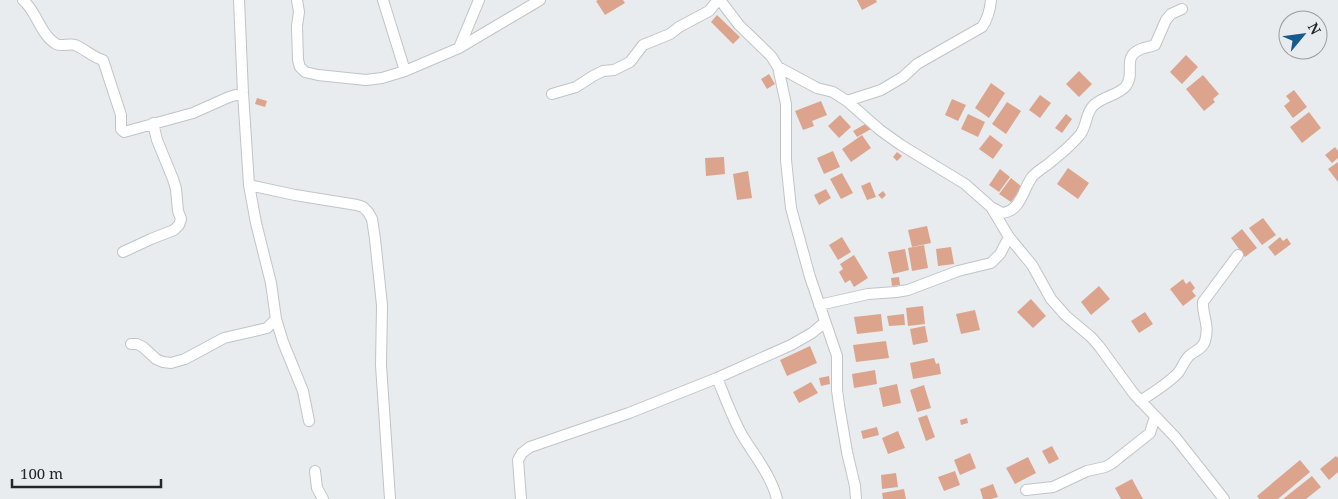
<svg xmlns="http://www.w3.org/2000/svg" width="1338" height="499" font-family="'Noto Serif',serif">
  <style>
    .building { fill: #dca48d }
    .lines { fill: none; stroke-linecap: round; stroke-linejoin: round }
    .minor-casing { stroke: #c1c4c7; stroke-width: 12 }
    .minor { stroke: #fff; stroke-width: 10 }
  </style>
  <rect width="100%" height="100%" fill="#e8ecef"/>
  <path class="building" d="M598,0H623L625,3L605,15L596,1Z
    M857,0H876L877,2L862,10Z
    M717,15L740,37L733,44L711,22Z
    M1186,55L1198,67L1182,84L1170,72Z
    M1079,71L1092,84L1079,97L1066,84Z
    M769,74L775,84L767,89L761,79Z
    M1203,75L1219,94L1213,99L1215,102L1204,111L1186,89Z
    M991,83L1005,93L989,118L975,108Z
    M1294,90L1307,107L1293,118L1284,106L1290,101L1286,96Z
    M1040,95L1051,103L1040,118L1029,110Z
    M257,98L267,101L265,107L255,104Z
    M952,99L966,105L958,121L945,115Z
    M821,101L827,115L812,121L814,126L803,130L795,111Z
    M1007,102L1021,111L1006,134L992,124Z
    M1309,112L1321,128L1302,143L1290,127Z
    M968,114L985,122L978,137L961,129Z
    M1066,114L1072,119L1062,133L1055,128Z
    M840,115L851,127L839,138L828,126Z
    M867,123L871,129L857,137L853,131Z
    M862,135L871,148L851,162L842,149Z
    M990,135L1003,145L993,159L979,149Z
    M1335,147L1338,151V158L1332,163L1325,155Z
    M833,151L840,167L824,174L817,158Z
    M897,152L902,156L897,161L893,157Z
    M724,157L725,174L706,176L705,158Z
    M1338,162V182L1328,169Z
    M1068,168L1089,183L1078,199L1057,184Z
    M1000,169L1010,177L999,192L989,185Z
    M748,171L752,198L737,200L733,174Z
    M842,173L853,193L841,199L830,179Z
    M1011,178L1022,187L1011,202L999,194Z
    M870,182L876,197L867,200L861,186Z
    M826,189L831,198L819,205L814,195Z
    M883,191L886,195L882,199L878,195Z
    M1263,218L1276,235L1262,245L1249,228Z
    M927,226L931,243L912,247L908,230Z
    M1242,229L1257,248L1245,257L1231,238Z
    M842,237L851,252L838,260L829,245Z
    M1280,237L1283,241L1287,238L1291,244L1275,256L1268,247Z
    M924,245L928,268L912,271L908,248Z
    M951,247L954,264L938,266L936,249Z
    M905,249L909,270L893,274L888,252Z
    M854,255L868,278L854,287L850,280L845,283L839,272L843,269L840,264Z
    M899,277L900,285L892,286L891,278Z
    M1183,279L1186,284L1190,281L1195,288L1192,291L1196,296L1183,306L1170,289Z
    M1099,286L1110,299L1091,315L1081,302Z
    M1031,299L1046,316L1033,328L1017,312Z
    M923,306L925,324L908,326L906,308Z
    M975,310L980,330L961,334L956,314Z
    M1145,312L1153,324L1139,333L1131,321Z
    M881,314L883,331L857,334L854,317Z
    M904,314L905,325L889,326L887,316Z
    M925,326L928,342L913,345L910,329Z
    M886,341L889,358L856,362L853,345Z
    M810,346L817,363L787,376L780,360Z
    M934,358L936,364L939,363L941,374L913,379L910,363Z
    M875,370L877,384L854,388L852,374Z
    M829,376L830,384L821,386L819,378Z
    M811,382L818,393L799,403L793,392Z
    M897,384L901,403L883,407L879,388Z
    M924,385L931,408L917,412L910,390Z
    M927,415L935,437L926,441L918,418Z
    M967,418L968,423L961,425L960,420Z
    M877,427L879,435L863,439L861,431Z
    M898,431L905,448L888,454L882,438Z
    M1052,446L1059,459L1049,464L1042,451Z
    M970,453L976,468L960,475L954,460Z
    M1336,456L1338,458V472L1329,480L1320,469Z
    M1028,457L1036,473L1015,484L1006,468Z
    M1300,460L1310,472L1278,499H1259L1257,496Z
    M955,471L960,485L944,491L938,477Z
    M896,473L898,487L882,489L881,475Z
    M1312,476L1321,487L1306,499H1283Z
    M1132,479L1143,499H1121L1115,488Z
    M993,484L998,497L991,499H983L980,489Z
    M904,489L906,499H883L882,493Z"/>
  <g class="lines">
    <g class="minor-casing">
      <path id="minor" d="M23,0C37,12 40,34 56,44C62,47 69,43 75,45C85,49 92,57 103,60L121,115V129L124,132L193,113L229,97L243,93
        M239,0L243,93L249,185L256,223L271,283L276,319L283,342L303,391L309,421
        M297,0L299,12L297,26L298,60L300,67L305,72L318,75L366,80L382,78L405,71L459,48L540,0
        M383,0L405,71
        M720,0L739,25L771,56L778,67L817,88L833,92L847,101L880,130L901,145L965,184L991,207L1009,237L1032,265L1051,299L1066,316L1091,337L1099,346L1134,394L1176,438L1224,499
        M459,48L479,0
        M778,67L786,104V160L791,208L810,277L837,356V390L839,405L847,452L855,486L856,499
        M552,94L576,87L593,76L603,71L614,70L630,62L643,45L670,34L679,27L709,11L718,0
        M847,101L881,90L903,77L917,64L982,27C988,19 990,10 991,0
        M249,185L295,195L357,205L363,207L368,212L372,219L375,239L382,305L381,365L390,499
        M993,208L1002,213C1021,211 1022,191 1032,177C1038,170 1047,166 1053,160C1062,153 1071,145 1079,136C1087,128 1085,114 1093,106C1102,96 1118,96 1126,86C1136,73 1121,57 1141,49C1145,47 1151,47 1155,45L1166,20L1171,14L1182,9
        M123,252L151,239L174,230L179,225L181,219L178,211L176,189L173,179L157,140L153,123
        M819,305L868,294L896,292L908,290L958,271L991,263L1000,254L1009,237
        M131,344H137L143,347L156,359L163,362L171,363L185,359L224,338L267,328L276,319
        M717,378C725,397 732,417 742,435C754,455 771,475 777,499
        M1140,401C1153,393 1167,384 1178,373C1182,368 1184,361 1189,356C1194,351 1203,349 1205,341C1210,324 1202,316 1203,302L1238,255
        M315,471L317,488L323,499
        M1026,490L1053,487L1087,471L1105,467L1111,464L1150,433L1155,417
        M521,499L518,460L522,453L530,447L629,413L717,378L791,345L812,333L825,322"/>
    </g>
    <use href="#minor" class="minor"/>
  </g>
  <g transform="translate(1303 35) rotate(61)"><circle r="24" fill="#e8ecef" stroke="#9a9d9f"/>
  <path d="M0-4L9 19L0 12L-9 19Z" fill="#145b8f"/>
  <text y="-8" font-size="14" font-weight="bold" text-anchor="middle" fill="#252627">N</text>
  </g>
  <path d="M12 479v8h149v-8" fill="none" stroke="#252627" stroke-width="2.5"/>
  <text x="20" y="479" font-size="15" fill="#252627" stroke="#e8ecef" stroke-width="4" paint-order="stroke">100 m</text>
</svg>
